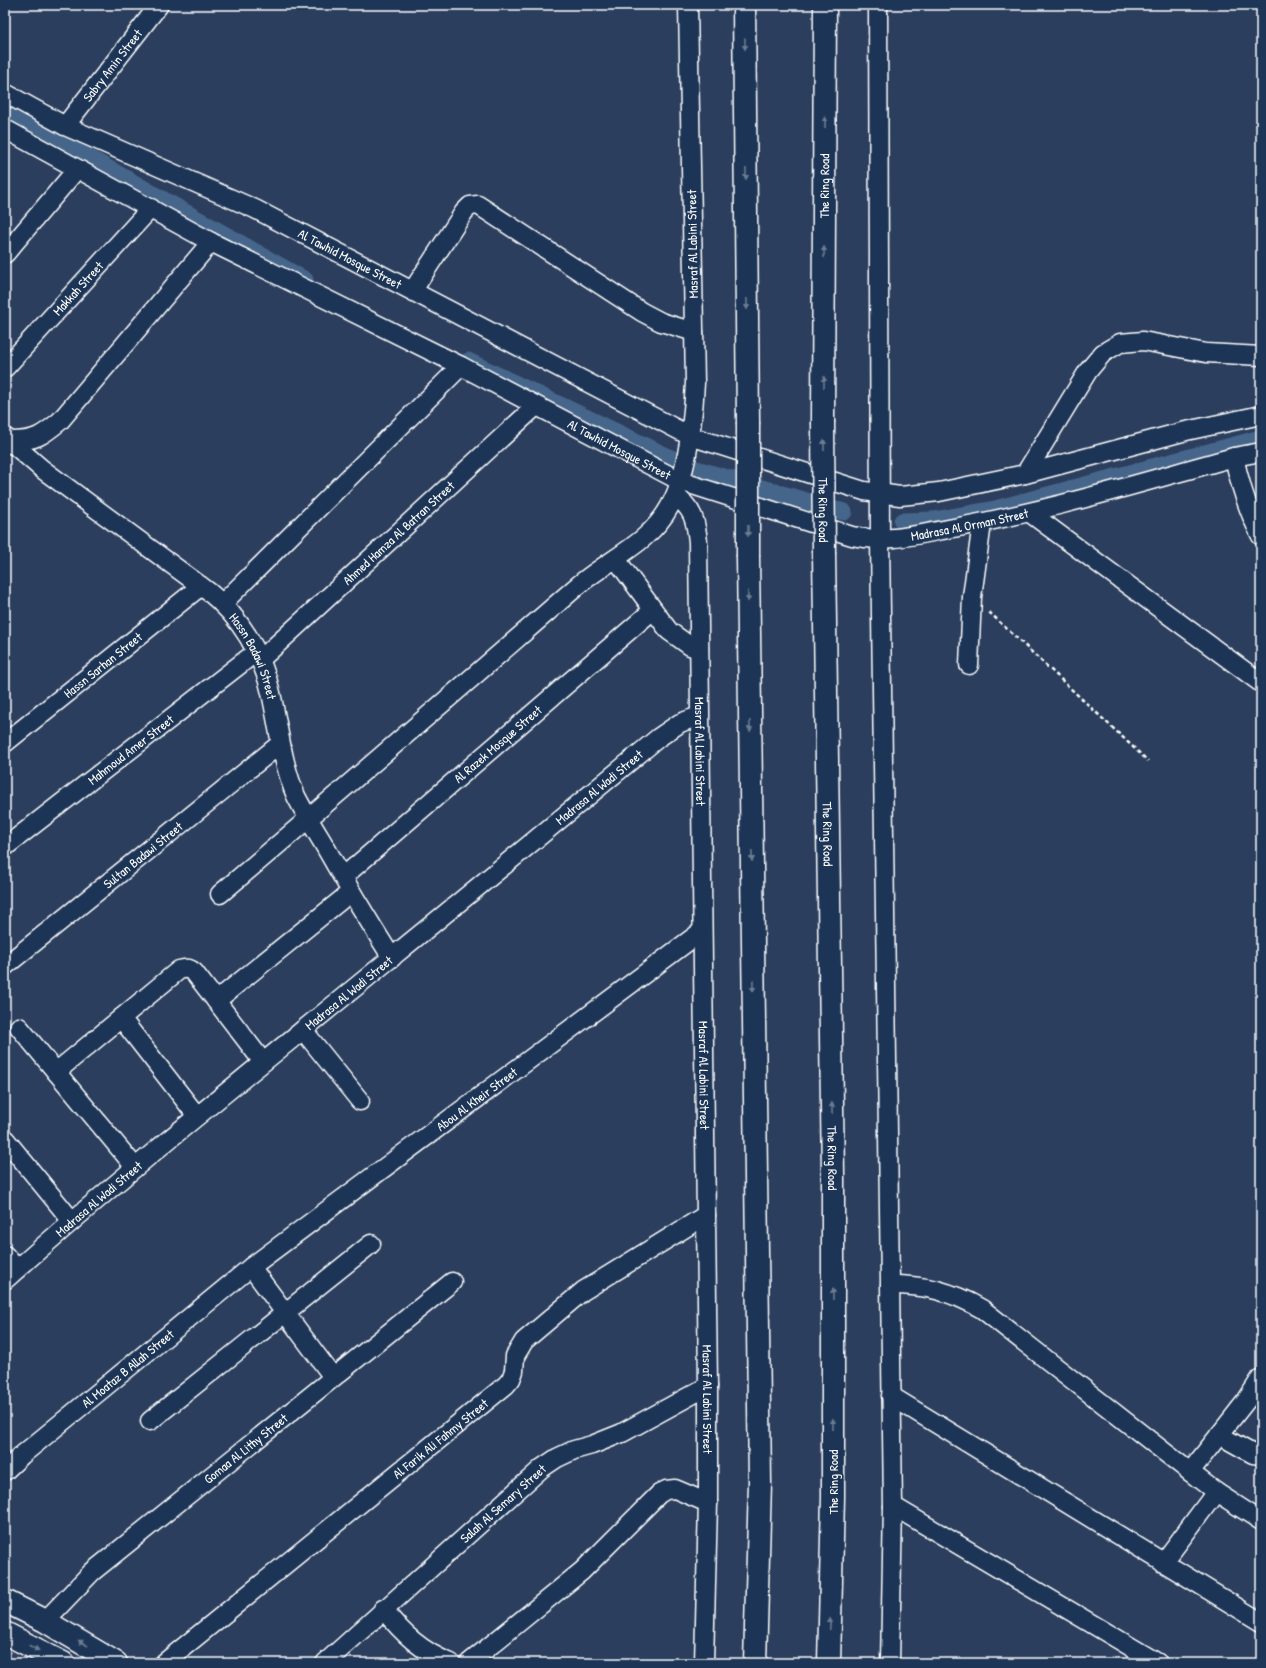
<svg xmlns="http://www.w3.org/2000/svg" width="1266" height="1668" font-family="'Patrick Hand',sans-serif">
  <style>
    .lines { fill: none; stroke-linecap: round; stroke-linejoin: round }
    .canal { stroke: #45658a; stroke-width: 17 }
    .minor-casing { stroke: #fff; stroke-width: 21 }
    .tertiary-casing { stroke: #fff; stroke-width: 25 }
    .motorway-casing { stroke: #fff; stroke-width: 25 }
    .path { stroke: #fff; stroke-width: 2.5; stroke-dasharray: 4 3; stroke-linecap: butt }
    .minor { stroke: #1d3557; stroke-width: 18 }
    .tertiary { stroke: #1d3557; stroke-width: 22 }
    .motorway { stroke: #1d3557; stroke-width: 22 }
    .motorway-bridge-casing { stroke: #fff; stroke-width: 25; stroke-linecap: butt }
    .motorway-bridge { stroke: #1d3557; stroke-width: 22 }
    .oneway { fill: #6c7c92 }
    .labels { text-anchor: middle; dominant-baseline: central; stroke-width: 3.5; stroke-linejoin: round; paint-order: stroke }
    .street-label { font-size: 13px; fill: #fff; stroke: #1d3557 }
  </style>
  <rect width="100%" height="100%" fill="#2c3e5d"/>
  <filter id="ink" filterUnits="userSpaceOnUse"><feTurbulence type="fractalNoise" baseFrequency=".025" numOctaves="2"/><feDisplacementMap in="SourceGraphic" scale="8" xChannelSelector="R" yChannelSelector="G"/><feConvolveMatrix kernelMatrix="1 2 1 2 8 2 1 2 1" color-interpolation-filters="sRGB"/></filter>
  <g filter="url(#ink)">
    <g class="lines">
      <path class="canal" d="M5,110L305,280
        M468,361L677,461
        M696,469L844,512
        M902,521L934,520L995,509L1261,438"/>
      <g class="minor-casing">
        <g id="minor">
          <path d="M878,5L880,540L893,1506L890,1663"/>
          <path id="s1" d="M5,93L65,126L255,209L690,436L864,491L900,496L939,492L1025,474L1186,431L1261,415"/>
          <path id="s2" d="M65,126L159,5"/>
          <path id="s3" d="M5,129L211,242L461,366L680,481L852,536C885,543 916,535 948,529C1045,512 1139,483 1234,457L1261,452"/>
          <path d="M5,254L77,169"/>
          <path d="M413,290L464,212L470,206L478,205L642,312L661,322L694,332"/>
          <path id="s4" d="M5,368L151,208"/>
          <path id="s5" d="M5,437L42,469L209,592C240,617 262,653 271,693C279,728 282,763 296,796C304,812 314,828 323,843C345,882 368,920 392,958"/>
          <path d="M7,444L11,441C35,441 42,436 60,421L211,242"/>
          <path d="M1234,457C1240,485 1248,511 1261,536"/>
          <path d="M1025,474L1088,371L1103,353L1120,343L1143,341L1206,353L1261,356"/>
          <path id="s6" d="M675,496C693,508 696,521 698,542L708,1386V1503L704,1663"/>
          <path d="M1030,513L1261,683"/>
          <path d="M616,559L669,631L690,646L699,649"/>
          <path d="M222,604L461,366"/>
          <path id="s7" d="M260,660L536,406"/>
          <path d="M969,665L972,597L982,523"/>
          <path id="s8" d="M5,743L201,586"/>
          <path id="s9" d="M5,847L256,652"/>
          <path id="s10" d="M343,877L653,610"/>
          <path d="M220,894C339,793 457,691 575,588C606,560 649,545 670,506C688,474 693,420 695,383L688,5"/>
          <path id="s11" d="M5,966L280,744"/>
          <path d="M216,1001L351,892"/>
          <path d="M121,1018L197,1116"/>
          <path d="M19,1027L135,1167"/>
          <path d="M303,1030L360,1101"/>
          <path d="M56,1072L179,970C186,968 189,968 194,972L263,1062"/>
          <path d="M5,1139L72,1221"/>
          <path d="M5,1255L17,1269"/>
          <path d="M251,1267L333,1377"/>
          <path id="s12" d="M5,1280C130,1168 262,1064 391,958C481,885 569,812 658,738L680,723L699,716"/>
          <path d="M890,1285C925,1285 951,1291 982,1309L1190,1472L1216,1492L1261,1521"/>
          <path d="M891,1396L1261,1622"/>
          <path d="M150,1421L371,1244"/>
          <path d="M1219,1435L1253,1454L1261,1455"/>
          <path id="s13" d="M5,1471L22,1455L251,1267L702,931"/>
          <path d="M1190,1472L1246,1401L1261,1378"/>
          <path d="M893,1506L1158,1663"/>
          <path d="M1163,1563L1216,1492"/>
          <path d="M383,1609C402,1633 422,1652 451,1663"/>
          <path id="s14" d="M45,1621L92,1572L452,1282"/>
          <path id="s15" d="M164,1663L506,1385L511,1379L514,1371L515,1356L524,1341L583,1291L706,1215"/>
          <path id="s16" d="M325,1663L542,1468L557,1458L574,1450L592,1445L622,1433L708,1386"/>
          <path d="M469,1663L582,1571L659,1494L666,1490L675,1489L708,1503"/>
        </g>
      </g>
      <g class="tertiary-casing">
        <path id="tertiary" d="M5,1601L45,1621L116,1663
          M5,1633L63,1663"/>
      </g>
      <g class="motorway-casing">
        <g id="motorway">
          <path d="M744,5L748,422"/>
          <path id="s17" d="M823,421L825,5"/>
          <path id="s18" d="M824,554L833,1174V1497L829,1663"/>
          <path d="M748,557L760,1483L755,1663"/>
        </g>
      </g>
      <path class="path" d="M989,612L1148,761"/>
      <use href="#minor" class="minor"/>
      <use href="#tertiary" class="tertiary"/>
      <use href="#motorway" class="motorway"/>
      <g class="motorway-bridge-casing">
        <g id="motorway-bridge">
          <path id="s19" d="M823,421L824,554"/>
          <path d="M748,422V557"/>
        </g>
      </g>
      <use href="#motorway-bridge" class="motorway-bridge"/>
    </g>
    <defs><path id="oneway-solid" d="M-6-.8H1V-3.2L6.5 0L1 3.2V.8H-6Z"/></defs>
    <g class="oneway">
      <use href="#oneway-solid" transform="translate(745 44) rotate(90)"/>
      <use href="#oneway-solid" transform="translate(825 122) rotate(-90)"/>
      <use href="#oneway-solid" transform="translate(746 174) rotate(90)"/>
      <use href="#oneway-solid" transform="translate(824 252) rotate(-90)"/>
      <use href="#oneway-solid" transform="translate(747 304) rotate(90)"/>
      <use href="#oneway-solid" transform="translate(824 382) rotate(-90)"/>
      <use href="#oneway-solid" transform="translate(824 445) rotate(-90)"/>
      <use href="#oneway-solid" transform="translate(748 531) rotate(90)"/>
      <use href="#oneway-solid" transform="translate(748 596) rotate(89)"/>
      <use href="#oneway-solid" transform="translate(750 726) rotate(89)"/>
      <use href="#oneway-solid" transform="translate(752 856) rotate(89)"/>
      <use href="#oneway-solid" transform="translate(753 986) rotate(89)"/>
      <use href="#oneway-solid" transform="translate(832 1108) rotate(-91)"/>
      <use href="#oneway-solid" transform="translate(833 1294) rotate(-90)"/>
      <use href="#oneway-solid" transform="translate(833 1424) rotate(-90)"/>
      <use href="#oneway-solid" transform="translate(830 1624) rotate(-88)"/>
      <use href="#oneway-solid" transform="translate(83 1643) rotate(-149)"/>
      <use href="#oneway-solid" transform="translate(34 1648) rotate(28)"/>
    </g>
  </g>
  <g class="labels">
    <g class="street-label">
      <text stroke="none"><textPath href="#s2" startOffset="77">Sabry Amin Street</textPath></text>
      <text stroke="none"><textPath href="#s17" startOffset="235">The Ring Road</textPath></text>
      <text transform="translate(692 244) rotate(-91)">Masraf Al Labini Street</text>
      <text stroke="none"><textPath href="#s1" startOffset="383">Al Tawhid Mosque Street</textPath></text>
      <text stroke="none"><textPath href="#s4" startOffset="108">Makkah Street</textPath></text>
      <text stroke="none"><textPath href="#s3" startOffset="693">Al Tawhid Mosque Street</textPath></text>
      <text stroke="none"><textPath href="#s19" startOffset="89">The Ring Road</textPath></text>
      <text stroke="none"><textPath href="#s3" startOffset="1061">Madrasa Al Orman Street</textPath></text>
      <text stroke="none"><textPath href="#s7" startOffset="188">Ahmed Hamza Al Batran Street</textPath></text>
      <text stroke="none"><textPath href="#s5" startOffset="336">Hassn Badawi Street</textPath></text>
      <text stroke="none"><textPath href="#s8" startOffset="125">Hassn Sarhan Street</textPath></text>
      <text stroke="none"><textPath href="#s10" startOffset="204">Al Razek Mosque Street</textPath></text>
      <text stroke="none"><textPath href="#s9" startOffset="159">Mahmoud Amer Street</textPath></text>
      <text stroke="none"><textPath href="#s6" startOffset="263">Masraf Al Labini Street</textPath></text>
      <text stroke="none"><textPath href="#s12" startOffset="772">Madrasa Al Wadi Street</textPath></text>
      <text stroke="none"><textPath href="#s18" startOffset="280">The Ring Road</textPath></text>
      <text stroke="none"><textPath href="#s11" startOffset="177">Sultan Badawi Street</textPath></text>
      <text stroke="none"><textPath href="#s12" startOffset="448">Madrasa Al Wadi Street</textPath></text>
      <text stroke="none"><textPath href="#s6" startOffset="587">Masraf Al Labini Street</textPath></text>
      <text stroke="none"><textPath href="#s13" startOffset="601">Abou Al Kheir Street</textPath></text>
      <text stroke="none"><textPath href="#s18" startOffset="604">The Ring Road</textPath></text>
      <text stroke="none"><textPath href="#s12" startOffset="124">Madrasa Al Wadi Street</textPath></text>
      <text stroke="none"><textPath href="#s13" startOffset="160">Al Moataz B Allah Street</textPath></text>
      <text stroke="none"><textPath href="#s6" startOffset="911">Masraf Al Labini Street</textPath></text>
      <text stroke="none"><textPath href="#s15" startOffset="356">Al Farik Ali Fahmy Street</textPath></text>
      <text stroke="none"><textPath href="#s14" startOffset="265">Gomaa Al Lithy Street</textPath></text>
      <text transform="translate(833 1482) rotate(-90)">The Ring Road</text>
      <text stroke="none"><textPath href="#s16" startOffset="239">Salah Al Semary Street</textPath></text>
    </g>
  </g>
  <rect width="1266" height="1668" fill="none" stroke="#1d3557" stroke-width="20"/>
  <rect x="10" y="10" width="1246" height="1648" fill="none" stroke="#fff" stroke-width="1.5" filter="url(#ink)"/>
</svg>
